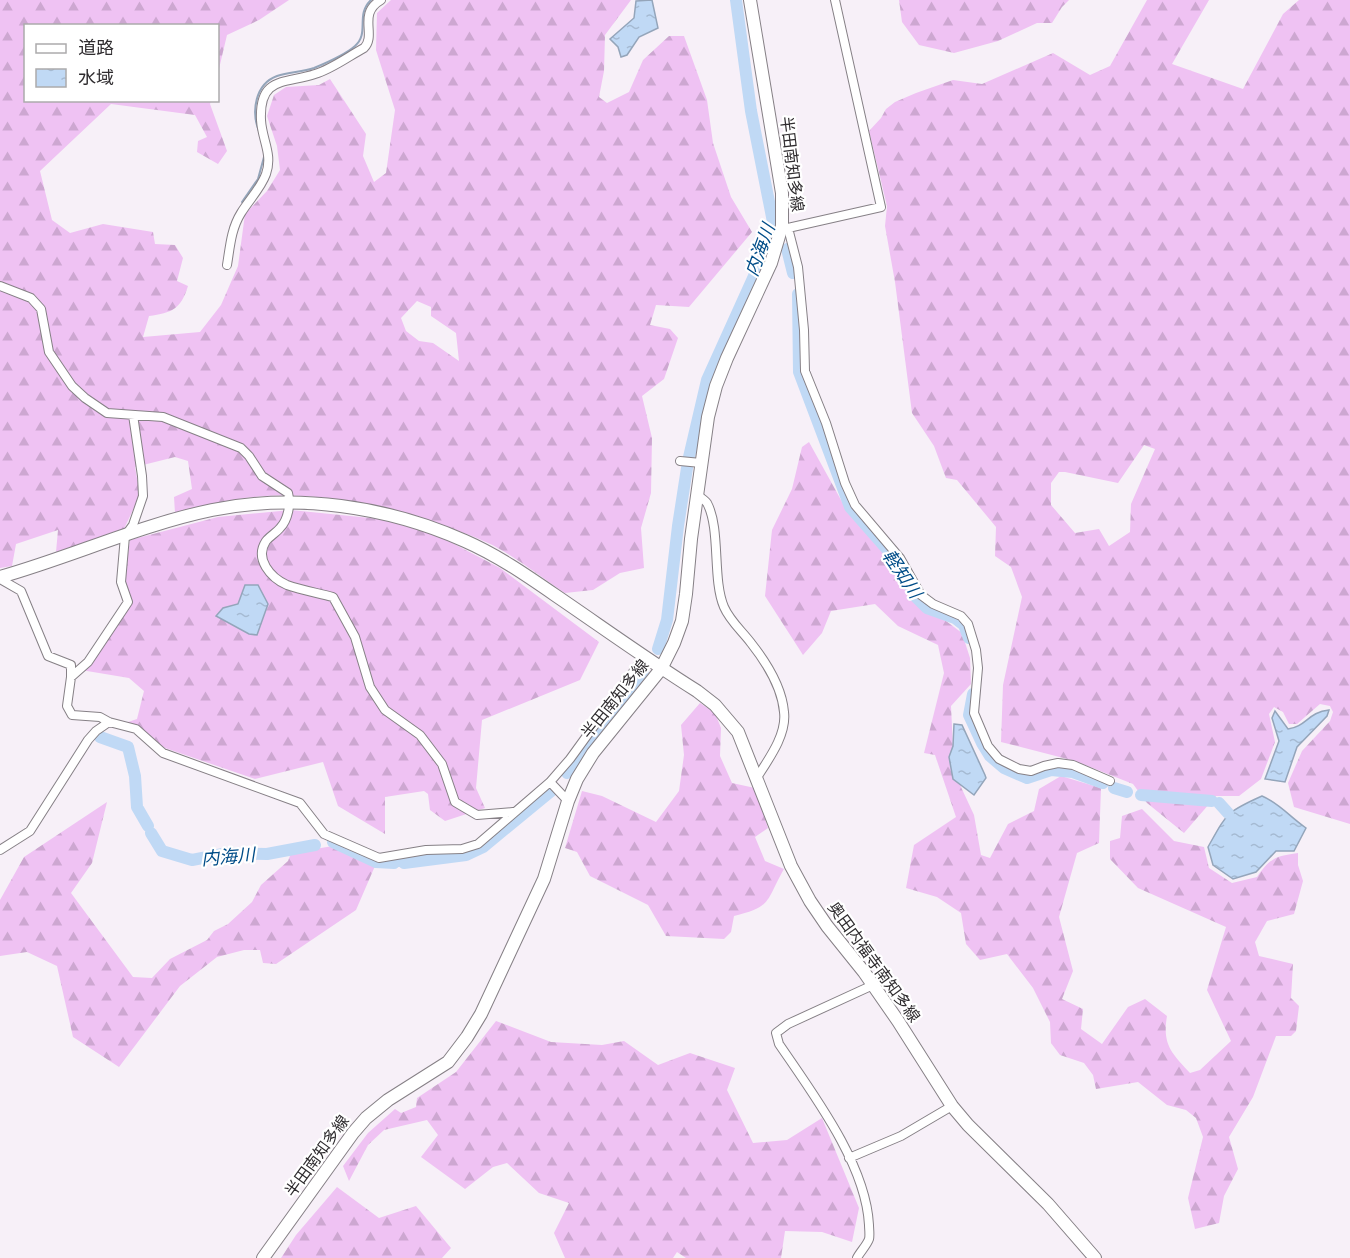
<svg xmlns="http://www.w3.org/2000/svg" width="1350" height="1258" font-family="'Crimson Pro','Noto Sans JP',serif">
  <style>
    .forest { fill: url(#forest-firs); fill-rule: evenodd }
    .water { fill: url(#water-ripples); stroke: #94a5ba; stroke-width: 1.5 }
    .lines { fill: none; stroke-linecap: round; stroke-linejoin: round }
    .stream { stroke: #94a5ba; stroke-width: 2 }
    .river { stroke: #c0d9f5; stroke-width: 12 }
    .street-casing { stroke: #868086; stroke-width: 10 }
    .secondary-casing { stroke: #868086; stroke-width: 14 }
    .primary-casing { stroke: #868086; stroke-width: 14 }
    .street { stroke: #fff; stroke-width: 8 }
    .secondary { stroke: #fff; stroke-width: 12 }
    .primary { stroke: #fff; stroke-width: 12 }
    .labels { text-anchor: middle; dominant-baseline: central; stroke-width: 4.5; stroke-linejoin: round; paint-order: stroke }
    .street-label { font-size: 16px; fill: #2f2c2f; stroke: #fff }
    .water-label { font-size: 18px; font-style: italic; fill: #014d88; stroke: #fff }
  </style>
  <defs>
    <pattern id="forest-firs" width="22" height="20" patternUnits="userSpaceOnUse" patternTransform="scale(1.5)"><rect width="22" height="20" fill="#efc2f3"/><path d="M5 1l3.5 6h-7zM16 11l3.5 6h-7z" fill="#cda7d1"/></pattern>
    <pattern id="water-ripples" width="26" height="14" patternUnits="userSpaceOnUse" patternTransform="scale(1.5)"><rect width="26" height="14" fill="#c0d9f5"/><path d="M2 4q2-2 4 0t4 0M15 11q2-2 4 0t4 0" fill="none" stroke="#a5bad2"/></pattern>
  </defs>
  <rect width="100%" height="100%" fill="#f7f0f8"/>
  <path class="forest" d="M0,0H289L259,20L227,35L218,73V26H26V100L211,101L210,104L227,151L218,164L197,152L198,141L207,137L195,115L111,104L40,171L52,220L70,233L103,224L153,232L155,244L175,245L183,258L177,281L188,286C181,309 172,313 149,316L143,337L200,332L221,305L238,266L245,214L267,191L280,170L277,146L267,116L274,95L286,87L319,85L330,79L366,134L363,156L374,182L386,173L395,110L376,50L377,13L391,0H631L605,35L604,71L599,97L607,103L629,92L643,60L669,36H684L707,100L713,143L731,197L752,232L689,307L656,305L650,325L670,329L678,338L664,379L642,396L652,438L651,493L641,528L644,568L620,573L593,590L565,593C542,578 512,554 488,543C415,510 314,485 233,500C214,503 195,509 175,513L174,497L192,489L188,461L175,457L135,467L140,495L123,531L56,552L58,530L16,544L12,566L0,568ZM417,301L431,307V316L456,333L459,361L433,343L419,341L406,331L401,318Z
    M899,0H1069L1062,7L1052,23H1037L998,41L954,53L919,45L902,22Z
    M1147,0H1209L1172,64L1243,89L1283,14L1299,0H1350V824L1294,807L1288,783L1302,751L1330,721L1333,712L1330,706L1320,704L1297,724H1289L1283,712L1274,707L1269,714L1275,742L1261,779L1239,796H1216L1184,833L1147,803L1133,784L1075,761L1001,742L1003,685L1022,597L1011,567L995,556L996,527L957,480L946,478L934,446L912,413L895,282L885,226L887,206L869,131L881,118L886,109L895,102L916,93L953,80L982,84L1053,53L1090,75L1110,66ZM1144,445L1155,449L1131,504L1130,532L1109,546L1099,529L1075,533L1051,505V483L1059,472H1065L1118,483Z
    M809,442L846,509L884,553L912,600L924,610L942,618L962,633L970,658L971,684L951,706L953,748L961,787L974,815L981,855L990,858L1008,824L1034,811L1039,789L1061,776L1101,788L1099,843L1077,853L1059,917L1073,971L1062,999L1083,1009L1081,1029L1102,1044L1128,1007L1145,999L1167,1016C1162,1045 1172,1053 1190,1073L1200,1070L1231,1041L1207,990L1226,927L1138,888L1110,859V841L1120,838L1122,816L1142,809L1174,841L1204,847L1209,868L1232,883L1257,877C1270,858 1276,856 1298,853V865L1303,881L1294,914L1267,921L1255,942L1259,956L1293,964L1291,998L1299,1006L1296,1031L1291,1036H1276L1253,1097L1229,1137L1238,1169L1224,1196L1219,1223L1195,1229L1188,1198L1203,1137L1196,1118L1186,1110L1167,1105L1138,1082L1096,1089L1093,1075L1084,1063L1060,1055L1051,1043L1050,1022L1033,988L1007,954L980,960L966,944L961,913L937,897L906,888L914,845L956,817L935,755L924,753L944,673L938,645L898,626L875,604L831,611L822,633L803,655L765,596L772,530L792,489L802,447Z
    M291,510L380,519L437,535L500,568L599,642L580,680L482,720L476,788L485,808L445,821L430,810L428,794L424,791L385,797V834L338,806L323,762L255,779L165,748L128,722L137,719L144,691L129,678L81,670L130,603L124,581L130,540L218,517Z
    M700,703L715,713L721,728L720,756L732,783L755,788L768,828L755,837L765,861L784,869C766,900 773,907 734,916L731,932L724,939L666,936L648,905L590,876L577,852L565,848L582,791L602,796L656,822L679,791L684,755L681,725Z
    M107,802L92,863L71,893L133,977L152,978L170,959L207,940L214,931L228,924L252,902L261,885L288,861L291,853L333,846L375,866L356,910L276,964L263,963L260,950H244L217,957L180,986L119,1067L73,1037L57,966L27,952L0,956V900L24,857Z
    M496,1021L551,1042L602,1045L624,1041L658,1065L690,1053L735,1068L727,1090L753,1143L787,1140L822,1118L859,1208L852,1242L822,1232L785,1231L781,1258H686L677,1252L673,1258H565L554,1233L569,1203L539,1193L507,1163L493,1167L465,1189L421,1157L438,1135L427,1120L384,1130L368,1145L349,1181L343,1166L368,1133L395,1109L401,1113L416,1107L417,1098L456,1072Z
    M337,1187L379,1218L416,1206L451,1248L442,1258H281L296,1235Z"/>
  <path class="water" d="M652,0L658,28L639,37L627,55L621,57L618,47L610,39L634,18L636,1Z
    M245,585H258L268,604L257,635L249,634L216,616L223,608L238,604Z
    M1329,710L1327,716L1297,747L1285,782L1265,779L1279,741L1272,718L1275,711L1288,729C1306,727 1308,712 1329,710Z
    M954,724L962,725L985,775L986,778L974,795L953,779L949,757L953,746Z
    M1262,796C1279,803 1290,817 1306,828L1294,851H1276L1256,872L1233,879L1213,865L1208,847C1227,813 1226,812 1262,796Z"/>
  <g class="lines">
    <path class="stream" d="M259,131C251,112 255,84 277,76C289,72 302,72 314,68C326,63 345,55 355,46C370,33 355,15 371,0
      M242,202L258,179L264,157"/>
    <path class="river" d="M787,249L793,273
      M798,294L799,372L850,507L893,556L916,597L927,608L955,618L964,625L969,638
      M689,457L707,380L759,265L769,238L773,222L751,111L736,0
      M658,649L667,620L678,526L687,468
      M973,694L969,715L982,743L990,756L1004,768L1027,778L1051,770L1073,772L1103,783
      M100,737L128,747L135,776L137,807L148,826
      M567,773L643,671
      M1114,788L1127,792
      M1141,795L1212,801
      M1219,803L1228,813
      M151,833L162,851L192,860L228,853L267,854L315,845
      M333,842L376,862L394,863
      M404,863L466,855L483,847L551,791"/>
    <g class="street-casing">
      <path id="street" d="M786,227L788,228L881,207L835,0
        M788,228L798,267L804,330L805,371L826,423L845,483L855,505L900,558L921,595L933,604L961,616L968,624L976,650L978,668L974,713L988,746L999,759L1019,769L1031,771L1044,766L1058,763L1073,765L1110,781
        M227,265C230,247 231,229 241,213C249,200 261,188 266,174C273,154 262,140 261,120C259,76 285,84 315,74C332,69 349,56 364,48C377,35 357,14 381,0
        M0,286L31,298L41,309L49,352L72,386L85,398L107,413L163,417L241,448L249,456L262,476L288,493C291,504 288,520 280,528C276,533 270,536 266,541C254,559 271,578 287,585C301,590 318,593 333,597L355,637L370,687L385,710L420,735L442,764L455,802L477,815L513,812
        M133,415L142,476L143,496L133,525L125,536L121,582L128,602L88,662L71,677L67,706L72,715L100,717L109,722L136,729L163,753L300,803L324,834L379,858L426,850L462,849L478,844L550,782L570,759L644,657
        M680,461L701,463
        M697,495C700,497 705,500 707,503C721,529 712,579 724,607C730,621 742,631 751,643C766,662 782,688 784,712C787,735 768,760 756,779
        M0,579L21,591L48,656L71,665V677
        M550,782L568,801
        M0,850L30,831L88,740L96,731L109,722
        M849,1158L901,1136L952,1106
        M857,1258C860,1252 867,1245 869,1239C870,1235 869,1229 869,1225C866,1164 813,1094 779,1044L776,1033L788,1024L873,985"/>
    </g>
    <g class="secondary-casing">
      <path id="secondary" d="M0,577C71,557 140,525 212,510C296,493 387,506 465,541C497,555 526,575 555,595C602,627 649,661 697,691L715,705L738,732L791,866L810,901L827,926L864,972L898,1021L952,1106L968,1125L1048,1204L1095,1258"/>
    </g>
    <g class="primary-casing">
      <path id="primary" d="M263,1258L353,1133L366,1118L388,1100L448,1062L467,1037L481,1014L544,879L568,801L577,779L593,753L661,669L674,643L682,621L686,594L691,539L708,417L716,386L727,358L771,263L782,226V193L750,0"/>
    </g>
    <use href="#street" class="street"/>
    <use href="#secondary" class="secondary"/>
    <use href="#primary" class="primary"/>
  </g>
  <g class="labels">
    <g class="street-label">
      <text transform="translate(792 164) rotate(83)">半田南知多線</text>
      <text transform="translate(615 699) rotate(-51)">半田南知多線</text>
      <text transform="translate(874 962) rotate(54)">奥田内福寺南知多線</text>
      <text transform="translate(317 1156) rotate(-54)">半田南知多線</text>
    </g>
    <g class="water-label">
      <text transform="translate(760 250) rotate(-70)">内海川</text>
      <text transform="translate(902 574) rotate(56)">軽知川</text>
      <text transform="translate(228 857) rotate(-5)">内海川</text>
    </g>
  </g>
  <rect x="24" y="24" width="195" height="78" fill="#ffffff" stroke="#acabac" stroke-width="1.5"/>
  <rect x="36" y="44" width="30" height="9" fill="#ffffff" stroke="#acabac" stroke-width="1.5"/>
  <text x="78" y="54" font-size="18" fill="#2f2c2f">道路</text>
  <rect x="36" y="69" width="30" height="18" fill="url(#water-ripples)" stroke="#acabac" stroke-width="1.5"/>
  <text x="78" y="84" font-size="18" fill="#2f2c2f">水域</text>
</svg>
